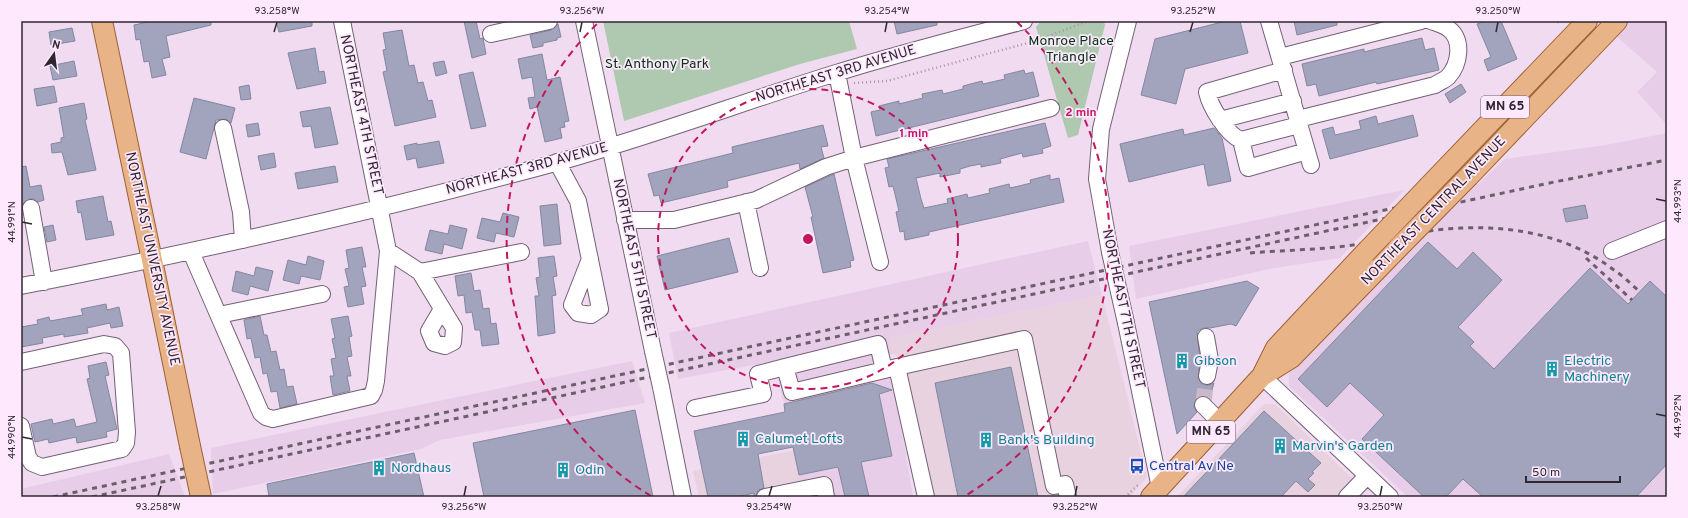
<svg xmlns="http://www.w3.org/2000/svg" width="1688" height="518" font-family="Overpass,sans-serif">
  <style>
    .commercial { fill: #e8d2df }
    .built { fill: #e8cde9 }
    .green { fill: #afc8b0 }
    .building { fill: #a2a4be; stroke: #84869f }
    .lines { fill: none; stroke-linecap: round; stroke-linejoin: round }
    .minor-tunnel { stroke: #c9b7ca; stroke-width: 16; stroke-dasharray: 16 8; stroke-linecap: butt }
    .minor-casing { stroke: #746175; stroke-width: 18 }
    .major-casing { stroke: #9d6133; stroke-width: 22 }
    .path { stroke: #a696a6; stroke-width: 2.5; stroke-dasharray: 1 3; stroke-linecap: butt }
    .minor { stroke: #fff; stroke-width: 16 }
    .major { stroke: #e8b386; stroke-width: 20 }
    .rail { stroke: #6b5f6c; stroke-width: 3; stroke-dasharray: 5 5; stroke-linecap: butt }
    .minor-bridge-casing { stroke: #746175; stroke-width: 18; stroke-linecap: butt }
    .major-bridge-casing { stroke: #9d6133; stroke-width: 22; stroke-linecap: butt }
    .minor-bridge { stroke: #fff; stroke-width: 16 }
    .major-bridge { stroke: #e8b386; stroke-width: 20 }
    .ticks { fill: none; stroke: #2f272f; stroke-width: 1.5 }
    .ring { fill: none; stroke: #c2185b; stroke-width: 2; stroke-dasharray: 7 5 }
    .labels { text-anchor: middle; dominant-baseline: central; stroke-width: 3.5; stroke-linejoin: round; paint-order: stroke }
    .shield { fill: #fde8fe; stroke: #6d616d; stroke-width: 1 }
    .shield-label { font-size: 13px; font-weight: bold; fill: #2f272f }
    .park-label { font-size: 14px; fill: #04340d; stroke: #fde8fe }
    .street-label { font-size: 14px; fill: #2f272f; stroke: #fde8fe }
    .culture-label { font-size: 14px; fill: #0d838f; stroke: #fde8fe; text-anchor: start }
    .transit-label { font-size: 14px; fill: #164399; stroke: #fde8fe; text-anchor: start }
    .centre { fill: #c2185b; stroke: #fde8fe; stroke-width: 2 }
    .ring-label { font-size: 12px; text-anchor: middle; font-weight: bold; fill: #c2185b; stroke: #fde8fe; stroke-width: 3.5; stroke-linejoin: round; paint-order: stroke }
    .neatline { fill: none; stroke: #2f272f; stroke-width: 1.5 }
    .ticks-label { font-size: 10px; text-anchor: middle; fill: #2f272f }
  </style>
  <rect width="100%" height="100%" fill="#f0dbf1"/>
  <path class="commercial" d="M1102,295L1147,477L1130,497H930L903,359L893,354L889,338Z
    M1264,404H1275L1356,482L1341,497H1177Z
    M794,450L801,488L827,497H699L693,471Z"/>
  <path class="built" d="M1627,21H1667V125L1637,92L1657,72L1615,35Z
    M1667,133V497H1408L1289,386V373L1414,243L1505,159L1606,145Z
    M1404,190L1340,258L1269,269L1136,299L1129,246Z
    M1088,241L1102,295L889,338L893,354L889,355L913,497H827L801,488L775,361L678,379L669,333Z
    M632,361L645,403L440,440L421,449L213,494L211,448Z
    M169,454L185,497H21V489Z"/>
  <path class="green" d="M603,21H849L857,49L800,64L624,121Z
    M1042,21H1104L1105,25L1078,135L1068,138L1036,27L1040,22Z"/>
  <path class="building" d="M152,21H211V25L166,36L170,57L162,59L166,75L152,78L149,61L144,62L140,39L136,40L134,25Z
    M276,21H312V26L279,32Z
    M464,21H476L480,39L483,38L486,54L472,58Z
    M894,21H937V25L897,34Z
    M1226,21H1240L1248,53L1185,69L1176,104L1141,95L1155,39Z
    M1294,21H1337V25L1297,35Z
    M1484,21H1501L1517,59L1488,71L1484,60L1491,57L1477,24Z
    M558,24L561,37L557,38V40L543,43V46L533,48L530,35L551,30Z
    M72,28L75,41L51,45L49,32Z
    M402,30L409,66L414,65L418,83L423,82L428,101L432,100L436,117L395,126L383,72L387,71L383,50L386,49L383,33Z
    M1422,38L1425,50L1434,48L1439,70L1377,84L1376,82L1319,96L1316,84L1307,86L1302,64L1364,49V52Z
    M315,48L319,72L324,71L326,83L297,89L288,53Z
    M542,54L547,80L560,77L569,121L564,122L565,127L560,128L562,138L545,142L537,107L530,109L528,98L535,97L532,77L522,79L518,59Z
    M74,61L77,76L53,80L50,66Z
    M444,61L447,73L436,76L433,63Z
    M1024,70L1025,74L1033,72L1039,96L876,136L871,112L880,110L879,106L899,101V104L923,98L922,94L942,90L943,94L963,89V86L982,81L983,84L1005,79L1004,75Z
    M473,72L486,126L471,129L459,75Z
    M1461,84L1466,92L1450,103L1445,94Z
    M249,85L251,99L241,100L239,87Z
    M54,86L57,102L37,106L34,89Z
    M194,98L235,108L231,123L226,119L216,120L206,159L180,152Z
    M84,103L87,119L85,120L96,170L68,175L62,152L52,153L51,144L61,142V138L64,137L59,108Z
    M330,107L338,144L315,148L311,126L303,127L300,112Z
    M1413,115L1418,136L1330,159L1322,130L1333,127L1335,135L1361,129L1359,121L1376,116L1378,124Z
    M258,123L260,135L248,137L246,125Z
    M1045,123L1051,146L1042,149L1043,153L1023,157L1022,153L1000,159L1001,163L981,167V164L970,166L960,169V173L940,177V173L916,178L921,199L924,208L948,203L947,199L967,194L968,198L990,193L989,189L1009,184L1010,188L1019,186L1031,183L1030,180L1050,175V180L1059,178L1064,202L929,232V235L905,240L904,231L900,232L896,212L899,211L893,186L889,187L885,168L889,167L887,159Z
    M823,125L828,146L821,147L824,158L800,169L799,163L727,181L728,187L661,203L659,195L654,196L648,174L733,153L732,147Z
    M1214,128L1222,138L1231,181L1208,186L1204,164L1129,182L1120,144L1183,129L1184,135Z
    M439,141L444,163L418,168L416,158L407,160L404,146L417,143V145Z
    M274,153L276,167L261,170L258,156Z
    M26,166L30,187L41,185L44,200L38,202L34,199H29L21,205V167Z
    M335,166L338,182L298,189L295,173Z
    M834,174L854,260L850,261L851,267L823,273L811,217H813L805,187Z
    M103,196L108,222L111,221L114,235L86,240L81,212L78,213L76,201Z
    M557,204L561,244L544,246L540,206Z
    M1585,205L1588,218L1566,222L1563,209Z
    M503,213L519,217L514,237L496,233L494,242L477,238L482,218L500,222Z
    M53,225L56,240L47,242L44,227Z
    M450,225L467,229L462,249L444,244L442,254L425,250L430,230L448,234Z
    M729,238L738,272L665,290L657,256Z
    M1428,242L1457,269L1473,252L1502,280L1458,327L1474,342L1470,346L1494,369L1590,268L1628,304L1650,281L1667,297V464L1636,497H1483L1463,479L1446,497H1424L1362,439L1384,415L1350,383L1327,407L1298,379Z
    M362,247L366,267H362L366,286L361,287L364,304L348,307L344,287L349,286L345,269L349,268L346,250Z
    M308,256L324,261L320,280L301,276L299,284L283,280L288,260L306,265Z
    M554,256L557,276L553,277L556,295L552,296L555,333L538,336L535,296H539L536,278L540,277L538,258Z
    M256,267L273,271L268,291L250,286L248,295L232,291L236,271L254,276Z
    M471,273L474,291L480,290L483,309L489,308L491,324L496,323L499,344L482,346L480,330H475L472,312L466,313L464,295L458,296L455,276Z
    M1247,281L1259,288L1236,326L1231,324L1210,328H1204L1197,331L1200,360L1198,379L1201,383L1205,385H1210L1214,383L1210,397L1201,396L1196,399L1194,407L1197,412L1177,434L1149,302Z
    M106,304L107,310L119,307L123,326L111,328L110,323L87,328L88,333L64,337V334L42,338L43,343L21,347V327L38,324L37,320L49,317L50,321L83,315L81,309Z
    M260,316L264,335H267L271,352L276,351L280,370L284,369L287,387L293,386L297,404L280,408L277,391L271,392L267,373L263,374L260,357L255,358L251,338L247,339L244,320Z
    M348,316L352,336L349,337L352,356L347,357L351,376H347L350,391L333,395L330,376H334L331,359L336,358L332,339L335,338L331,319Z
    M106,362L109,375L105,376L117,429L106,432L107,437L77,443L76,437L49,443L48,439L35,442L31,424L52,419L53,424L74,419L76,427L97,422L87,379L90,378L88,366Z
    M1011,367L1038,497H958L935,383Z
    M872,383L892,390L879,394L892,456L861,462L869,497H845L838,467L799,475L793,447L758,454L764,488L758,490L756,497H754V493L737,497H708L694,431L785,412L784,404Z
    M635,410L653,497H484L473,443Z
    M1264,411L1321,463L1312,472L1314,473L1308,479L1315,485L1308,492L1296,481L1281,497H1183Z
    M414,453L424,497H269L267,484Z"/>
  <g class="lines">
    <path class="minor-tunnel" d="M1203,405L1207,376"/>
    <g class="minor-casing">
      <path id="minor" d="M342,21L388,251
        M584,21L653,351
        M1269,21L1311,165
        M491,34L549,21
        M1280,57L1421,21
        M1284,70L1207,92C1210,106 1227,135 1241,140L1299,125
        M837,73L854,158L880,262
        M1298,119L1435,85C1439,82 1445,80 1448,77C1460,64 1463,40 1449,29C1444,25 1436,23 1431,21
        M1220,120L1293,101
        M223,128L241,212L243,240
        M1241,140L1248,168L1307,151
        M557,162L578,201L600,309L591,315L578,313L572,305L590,259
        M746,202L760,268
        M31,208L44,282
        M625,220H674L756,200L826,167L854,158L1051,108
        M1612,251L1667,229
        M191,252L261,413L266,417L273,419L371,396L374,390L376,381L388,251L420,272L454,328L453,342L445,346L434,343L429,331L442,309
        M1110,252L1097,179L1101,129L1128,21
        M420,272L521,252
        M21,286C200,251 378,211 555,163C649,137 740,103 833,74C896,54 960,38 1024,21
        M219,315L322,294
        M1126,323L1160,488
        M1206,337L1210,360L1207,376
        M21,362L104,344L115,346L121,353L127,432L126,443L122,449L42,467L32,463L28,457L21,426
        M785,367L878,344L884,370
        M897,367L926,497
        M1262,376L1390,497
        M661,387L683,497
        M1203,405L1220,422
        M695,408L763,394L758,374L785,367L792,392L897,367L1024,339L1054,486L1065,484L1068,497
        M765,497L824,485L826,497
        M1347,497L1367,476"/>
    </g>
    <g class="major-casing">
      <path id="major" d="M102,21L152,260L190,446
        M1469,176L1617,21
        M1429,186L1587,21
        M1262,376L1276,348L1365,253
        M1151,497L1262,376L1291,358L1398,248"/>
    </g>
    <path class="path" d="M1554,21L1557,23L1559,21
      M854,83L887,81L1035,41L1088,21
      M1125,497L1137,486H1139"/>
    <use href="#minor" class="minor"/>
    <use href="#major" class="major"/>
    <path class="rail" d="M1250,253C1284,250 1319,250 1353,245C1381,241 1408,234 1436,230C1498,223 1563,231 1614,270C1623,276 1631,284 1640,292
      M1586,258L1632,300
      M53,497L1375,212L1424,202L1449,200
      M92,497L1554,182L1667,160"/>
    <g class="minor-bridge-casing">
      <path id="minor-bridge" d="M1110,252L1126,323
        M653,351L661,387"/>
    </g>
    <g class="major-bridge-casing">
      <path id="major-bridge" d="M1398,248L1469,176
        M1365,253L1429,186
        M190,446L201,497"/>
    </g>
    <use href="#minor-bridge" class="minor-bridge"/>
    <use href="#major-bridge" class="major-bridge"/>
  </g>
  <path class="ticks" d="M274,32L277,22M580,32L582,22M885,32L887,22M1190,32L1193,22M1496,32L1498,22M1656,199L1666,201M22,222L32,224M1656,414L1666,416M22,437L32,439M158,496L161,486M464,496L466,486M769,496L772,486M1075,496L1077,486M1380,496L1382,486"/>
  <g class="ring">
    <circle cx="808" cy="239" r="150"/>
    <path d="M651 496A301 301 0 0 1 599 22M1017 22A301 301 0 0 1 965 496"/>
  </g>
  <defs>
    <g id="building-bare" transform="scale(1.2)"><path d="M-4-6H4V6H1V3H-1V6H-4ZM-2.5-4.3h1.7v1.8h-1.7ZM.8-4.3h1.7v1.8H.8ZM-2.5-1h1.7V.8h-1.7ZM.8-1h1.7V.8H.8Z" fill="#0f9aa8" stroke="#fde8fe" stroke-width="2.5" paint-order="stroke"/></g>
    <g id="bus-bare" transform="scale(1.2)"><path d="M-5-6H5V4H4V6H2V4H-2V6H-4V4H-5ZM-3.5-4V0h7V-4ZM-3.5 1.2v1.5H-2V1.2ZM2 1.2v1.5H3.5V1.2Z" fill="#1a4fb4" stroke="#fde8fe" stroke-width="2.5" paint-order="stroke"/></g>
  </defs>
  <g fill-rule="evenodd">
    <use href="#building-bare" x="1182" y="361"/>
    <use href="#building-bare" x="1552" y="369"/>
    <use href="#building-bare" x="743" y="439"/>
    <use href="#building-bare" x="986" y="440"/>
    <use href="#building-bare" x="1280" y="446"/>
    <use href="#bus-bare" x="1137" y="466"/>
    <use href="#building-bare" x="379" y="468"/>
    <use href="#building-bare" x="563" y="470"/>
  </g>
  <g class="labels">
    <g class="shield">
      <rect x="1481" y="96" width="48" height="22" rx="3"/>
      <rect x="1187" y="421" width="48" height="22" rx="3"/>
    </g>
    <g class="shield-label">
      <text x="1505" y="107">MN 65</text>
      <text x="1211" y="432">MN 65</text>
    </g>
    <g class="park-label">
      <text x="1071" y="41">Monroe Place<tspan x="1071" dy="16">Triangle</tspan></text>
      <text x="657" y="64">St. Anthony Park</text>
    </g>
    <g class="street-label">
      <text transform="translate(836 74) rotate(-17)">NORTHEAST 3RD AVENUE</text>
      <text transform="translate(361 115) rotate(78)">NORTHEAST 4TH STREET</text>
      <text transform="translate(527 169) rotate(-15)">NORTHEAST 3RD AVENUE</text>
      <text transform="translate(1434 211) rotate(-46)">NORTHEAST CENTRAL AVENUE</text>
      <text transform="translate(152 259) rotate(78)">NORTHEAST UNIVERSITY AVENUE</text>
      <text transform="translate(634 259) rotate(78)">NORTHEAST 5TH STREET</text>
      <text transform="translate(1123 309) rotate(78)">NORTHEAST 7TH STREET</text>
    </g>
    <g class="culture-label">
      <text x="1194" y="361">Gibson</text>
      <text x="1564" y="361">Electric<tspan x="1564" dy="16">Machinery</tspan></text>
      <text x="755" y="439">Calumet Lofts</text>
      <text x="998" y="440">Bank's Building</text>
      <text x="1292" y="446">Marvin's Garden</text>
      <text x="391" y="468">Nordhaus</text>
      <text x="575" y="470">Odin</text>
    </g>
    <g class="transit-label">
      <text x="1149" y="466">Central Av Ne</text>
    </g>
  </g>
  <circle cx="808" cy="239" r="6" class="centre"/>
  <g class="ring-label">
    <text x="1081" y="116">2 min</text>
    <text x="914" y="137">1 min</text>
  </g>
  <rect width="1688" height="518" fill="none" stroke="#fde8fe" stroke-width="44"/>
  <g transform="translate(54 54) rotate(14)" stroke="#fde8fe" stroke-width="3" paint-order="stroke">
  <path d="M0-3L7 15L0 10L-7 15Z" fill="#2f272f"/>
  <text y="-6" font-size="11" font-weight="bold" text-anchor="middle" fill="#2f272f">N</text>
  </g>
  <path d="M1526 476v6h94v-6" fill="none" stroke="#2f272f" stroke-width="2"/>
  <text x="1532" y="476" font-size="12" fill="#2f272f" stroke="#fde8fe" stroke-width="3" paint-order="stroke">50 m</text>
  <rect x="22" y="22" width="1644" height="474" class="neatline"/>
  <g class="ticks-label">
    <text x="277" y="14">93.258°W</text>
    <text x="582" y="14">93.256°W</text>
    <text x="887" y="14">93.254°W</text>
    <text x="1193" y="14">93.252°W</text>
    <text x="1498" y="14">93.250°W</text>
    <text transform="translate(1677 201) rotate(-90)" y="4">44.993°N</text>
    <text transform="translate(11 222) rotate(-90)" y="4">44.991°N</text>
    <text transform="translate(1677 416) rotate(-90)" y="4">44.992°N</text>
    <text transform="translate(11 437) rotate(-90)" y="4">44.990°N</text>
    <text x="158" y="510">93.258°W</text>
    <text x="464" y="510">93.256°W</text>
    <text x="769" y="510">93.254°W</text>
    <text x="1075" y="510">93.252°W</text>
    <text x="1380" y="510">93.250°W</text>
  </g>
</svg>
